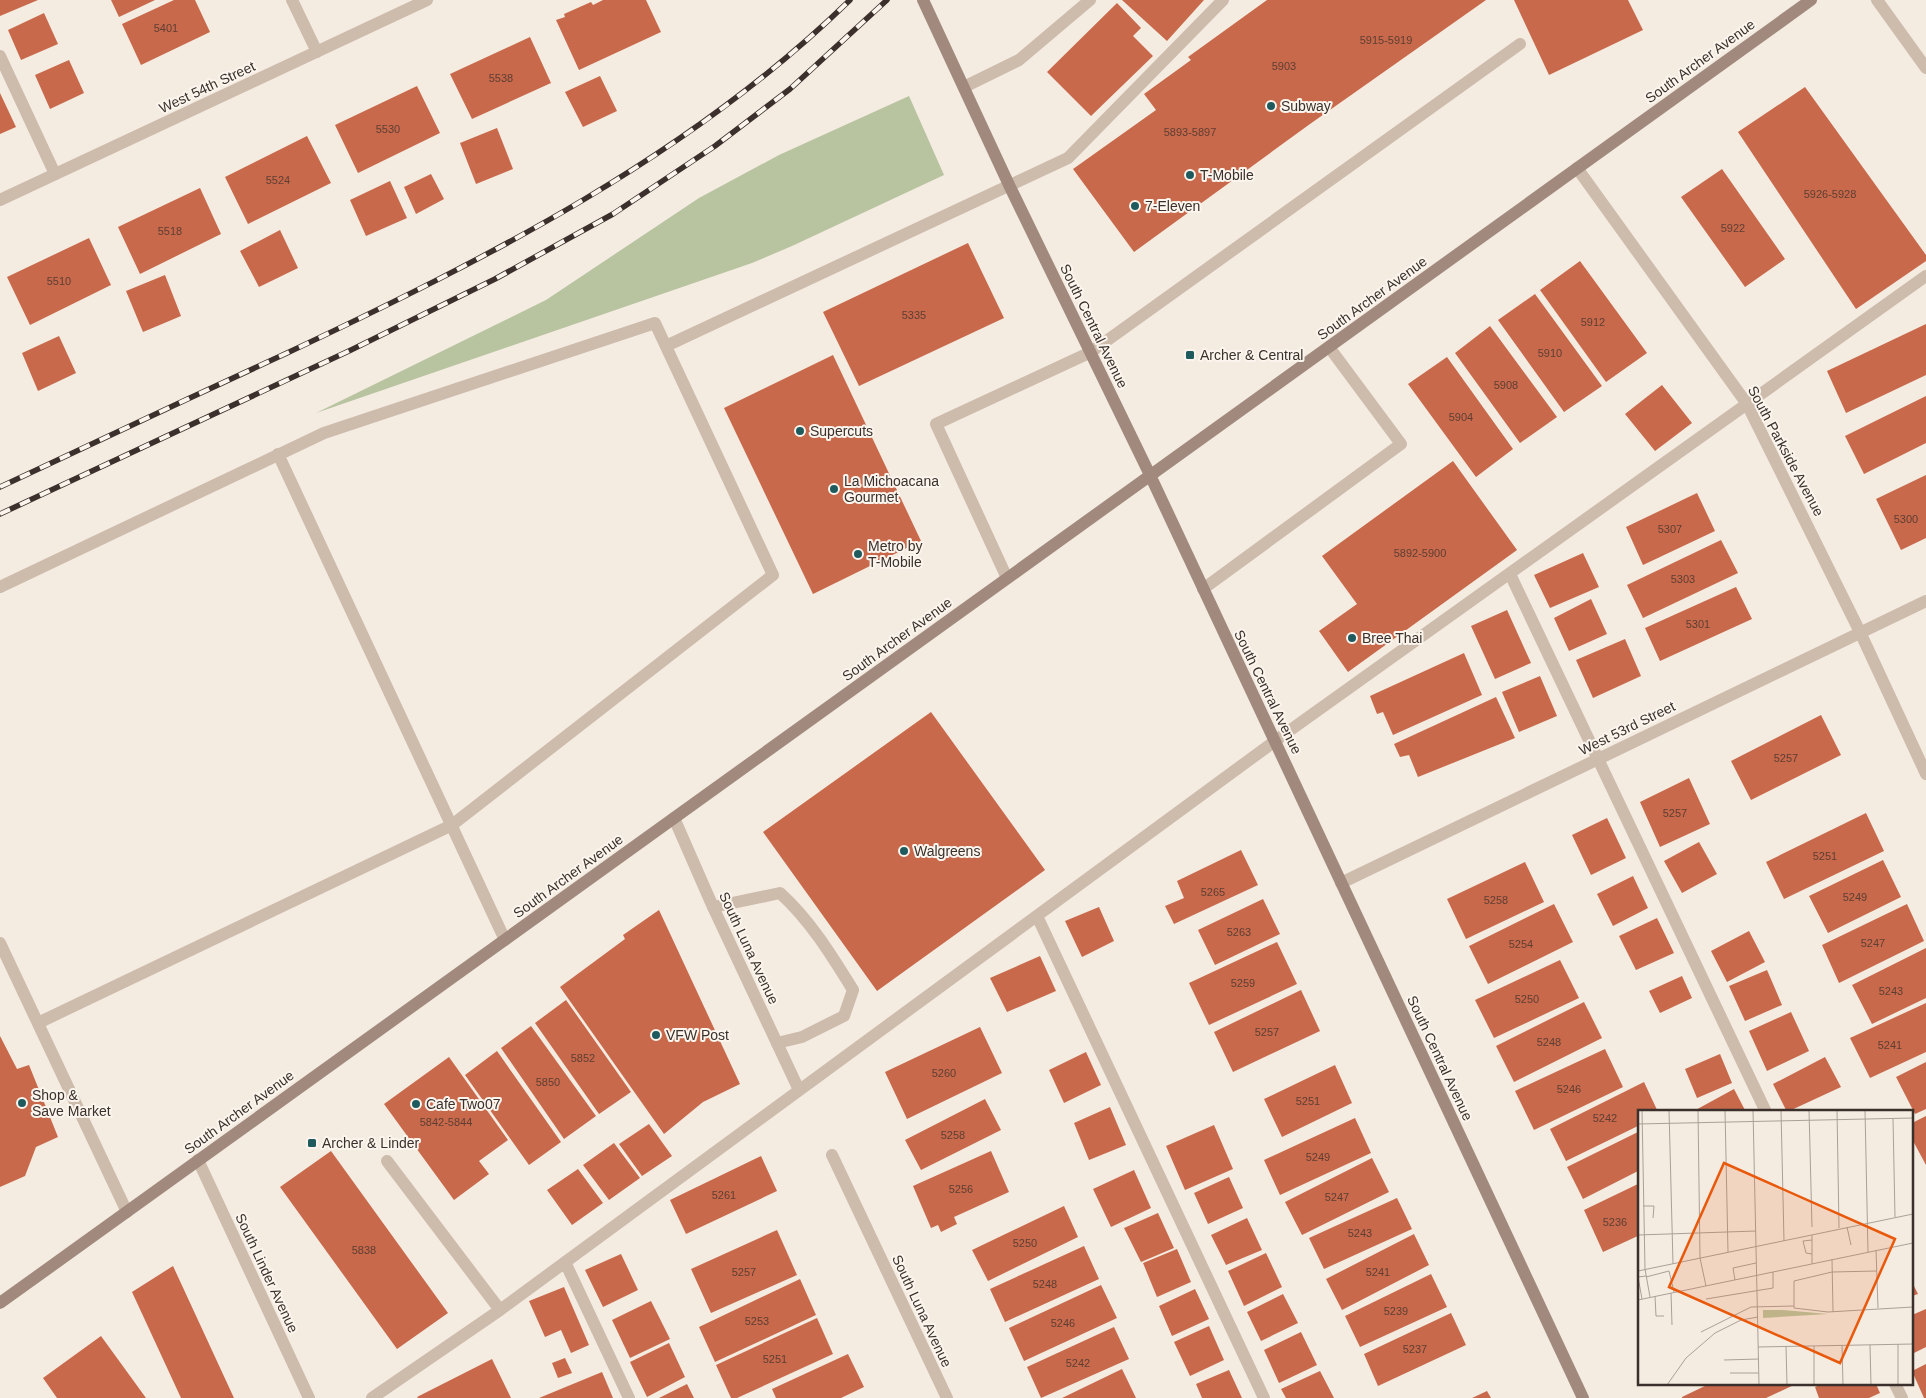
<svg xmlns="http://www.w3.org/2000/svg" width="1926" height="1398" font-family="Helvetica,sans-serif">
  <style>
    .green { fill: #b8c4a0 }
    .building { fill: #c8694b }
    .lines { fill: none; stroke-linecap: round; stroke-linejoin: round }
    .service { stroke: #cdbbac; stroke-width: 12 }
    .minor { stroke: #cdbbac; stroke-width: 12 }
    .secondary { stroke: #a18a7d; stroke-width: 12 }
    .rail-casing { stroke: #3b302b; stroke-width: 5.5 }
    .rail { stroke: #fbf5ee; stroke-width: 4; stroke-dasharray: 11; stroke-linecap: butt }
    .poi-dot { fill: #1f5a5e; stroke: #fbf5ee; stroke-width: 2 }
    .labels { text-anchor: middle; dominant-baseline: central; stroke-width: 4; stroke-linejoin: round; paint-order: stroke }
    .number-label { font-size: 11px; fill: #5e3e33 }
    .street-label { font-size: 14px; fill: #3b302b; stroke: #fbf5ee }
    .poi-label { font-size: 14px; fill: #3b302b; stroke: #fbf5ee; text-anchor: start }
    .inset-road { fill: none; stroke: #aaa098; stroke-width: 1 }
    .view { fill: #e8590c; fill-opacity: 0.15; stroke: #e8590c; stroke-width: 2.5 }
    .inset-edge { fill: none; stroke: #3b302b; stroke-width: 2.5 }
  </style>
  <rect width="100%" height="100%" fill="#f4ebe1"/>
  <path class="green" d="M909,96L944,175L792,246L752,263L316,413L546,300L699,198L779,155Z"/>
  <path class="building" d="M0,0H38L0,16Z
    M111,0H155L119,17Z
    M174,0H195L210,32L141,65L122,24Z
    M603,0H646L661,32L579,70L556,20L565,17L564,14L591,2L593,5Z
    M1122,0H1204L1167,41Z
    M1267,0H1486L1310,124L1134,252L1073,169L1156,110L1144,94L1191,60L1188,57Z
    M1514,0H1628L1643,30L1549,75Z
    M1117,3L1141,28L1133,36L1153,56L1091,116L1047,72Z
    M44,13L58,44L21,60L8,30Z
    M530,37L551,83L472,119L450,74Z
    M69,60L84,93L50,109L35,75Z
    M600,76L617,111L583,127L565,92Z
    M417,86L440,133L358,173L335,125Z
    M1805,87L1926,255V261L1856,309L1738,132Z
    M0,93L16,127L0,134Z
    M497,128L513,169L476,184L460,143Z
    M307,136L331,183L248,224L225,177Z
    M1722,169L1785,259L1745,287L1681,197Z
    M431,174L444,199L416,214L404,187Z
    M390,181L407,218L366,236L350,200Z
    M200,188L221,234L140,274L118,227Z
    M280,230L298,268L259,287L240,251Z
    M89,238L111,285L30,325L7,277Z
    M968,243L1004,318L859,386L823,312Z
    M1580,261L1647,353L1606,382L1540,290Z
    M165,275L181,316L143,332L126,291Z
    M1535,294L1602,386L1564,412L1498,320Z
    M1926,324V375L1846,413L1827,371Z
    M1490,326L1557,417L1520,443L1455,353Z
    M59,336L76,373L38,391L22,353Z
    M833,355L921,541L813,594L724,408Z
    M1447,357L1513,449L1476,477L1408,384Z
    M1662,385L1692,423L1655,451L1625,414Z
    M1926,396V443L1864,474L1845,436Z
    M1453,461L1517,550L1348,672L1319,631L1357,604L1322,556Z
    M1926,475V538L1901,550L1876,499Z
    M1697,493L1715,531L1643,565L1626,527Z
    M1721,540L1738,573L1643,618L1627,585Z
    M1583,553L1599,587L1550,608L1534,575Z
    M1736,587L1752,619L1660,661L1645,628Z
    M1591,599L1607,634L1569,651L1554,618Z
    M1507,610L1531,663L1495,679L1471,626Z
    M1625,639L1641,676L1593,698L1576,660Z
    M1464,653L1482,695L1393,735L1383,712L1377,714L1370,696Z
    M1540,676L1557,716L1519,732L1502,692Z
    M1496,697L1515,738L1418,777L1409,755L1400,757L1394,744Z
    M931,712L1045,870L877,991L763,832Z
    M1821,715L1841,755L1751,800L1731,761Z
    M1689,778L1710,824L1660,847L1640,802Z
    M1866,813L1884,851L1784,899L1766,862Z
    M1607,818L1626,858L1591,875L1572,835Z
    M1699,842L1717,874L1682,893L1664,861Z
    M1241,850L1258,885L1174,924L1165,906L1184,898L1177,881Z
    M1883,860L1901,897L1828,933L1809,896Z
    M1525,862L1544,902L1466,939L1447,899Z
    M1633,876L1648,908L1613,926L1597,894Z
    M1263,899L1280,934L1215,965L1198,930Z
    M1554,904L1573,942L1488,984L1469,946Z
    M1907,904L1924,941L1839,983L1822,945Z
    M1099,907L1114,941L1082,957L1065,921Z
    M659,910L740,1084L703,1102L664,1134L560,987L625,939L623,935Z
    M1657,918L1674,953L1636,970L1619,936Z
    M1749,931L1765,962L1727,982L1711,951Z
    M1277,942L1297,984L1209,1025L1189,983Z
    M1926,948V998L1872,1024L1852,985Z
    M1040,956L1056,991L1007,1012L990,978Z
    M1560,960L1579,998L1494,1038L1475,1000Z
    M1767,970L1782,1005L1745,1021L1729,986Z
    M1682,976L1692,998L1660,1013L1649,991Z
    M1301,990L1320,1031L1233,1072L1214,1032Z
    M566,1000L631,1092L599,1114L535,1023Z
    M1584,1002L1602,1038L1514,1082L1496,1046Z
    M1926,1003V1052L1870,1078L1850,1038Z
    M1791,1012L1809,1051L1767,1071L1749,1031Z
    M531,1026L596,1116L564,1139L501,1048Z
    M980,1027L1002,1073L907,1119L885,1072Z
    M0,1036L17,1069L29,1065L58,1137L36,1147L25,1176L0,1187Z
    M1605,1049L1623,1087L1534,1130L1515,1091Z
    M497,1051L561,1142L529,1165L465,1075Z
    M1086,1052L1101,1085L1064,1103L1049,1070Z
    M1720,1054L1732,1083L1697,1098L1685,1069Z
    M449,1057L508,1140L479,1161L489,1174L454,1200L384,1104Z
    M1825,1057L1841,1087L1787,1112L1773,1084Z
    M1926,1062V1109L1915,1114L1896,1077Z
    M1335,1065L1352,1103L1282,1137L1264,1099Z
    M1644,1082L1658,1112H1640V1125L1566,1161L1550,1129Z
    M1734,1089L1746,1112H1692Z
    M985,1099L1001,1130L921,1170L905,1140Z
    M1110,1107L1126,1145L1089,1160L1074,1123Z
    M1926,1116V1165L1912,1139V1123Z
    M1355,1118L1371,1153L1280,1195L1264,1160Z
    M649,1124L672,1156L642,1176L619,1144Z
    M1214,1125L1233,1169L1185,1190L1166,1146Z
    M1640,1131V1170L1583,1199L1567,1167Z
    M614,1143L640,1178L609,1200L583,1165Z
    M331,1151L448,1313L397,1349L280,1187Z
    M991,1151L1009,1192L954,1217L957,1224L941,1232L938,1225L931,1228L913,1186Z
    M761,1156L777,1191L686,1234L670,1200Z
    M1372,1158L1389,1192L1302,1235L1285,1202Z
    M578,1169L603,1203L572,1225L547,1190Z
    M1134,1170L1151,1208L1111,1227L1093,1189Z
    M1229,1177L1243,1208L1208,1224L1194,1193Z
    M1640,1183V1235L1603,1252L1584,1210Z
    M1397,1198L1412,1229L1324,1269L1309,1238Z
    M1064,1206L1078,1237L988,1281L972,1250Z
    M1158,1213L1174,1248L1141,1262L1124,1228Z
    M1247,1218L1262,1250L1226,1265L1211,1235Z
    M777,1230L797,1275L711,1313L691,1269Z
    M1414,1234L1429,1265L1342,1310L1326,1279Z
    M1084,1246L1099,1279L1005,1322L990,1289Z
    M1177,1249L1191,1282L1157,1297L1143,1263Z
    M1266,1253L1282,1287L1244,1306L1228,1271Z
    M621,1254L638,1290L603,1307L585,1270Z
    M173,1266L234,1398H181L132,1292Z
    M1431,1274L1447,1307L1360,1347L1345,1316Z
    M800,1279L816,1315L715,1362L699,1327Z
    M1912,1282L1918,1294L1912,1296Z
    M1101,1285L1117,1318L1024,1361L1009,1328Z
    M564,1287L589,1345L571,1353L561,1330L545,1337L529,1301Z
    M1195,1289L1209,1319L1172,1336L1159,1306Z
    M1283,1294L1298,1323L1261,1341L1247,1312Z
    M651,1301L670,1339L630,1358L612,1320Z
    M1926,1309V1347L1912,1354V1315Z
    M1451,1313L1466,1345L1378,1386L1364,1354Z
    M817,1318L833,1354L737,1398H731L716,1365Z
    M1209,1326L1224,1360L1190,1376L1174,1342Z
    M1114,1327L1129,1359L1041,1398L1027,1367Z
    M1301,1332L1317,1365L1279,1383L1264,1350Z
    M101,1336L146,1398H57L43,1378Z
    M669,1343L685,1377L647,1397L630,1362Z
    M848,1354L864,1387L841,1398H776L772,1389Z
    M565,1358L572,1373L558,1378L552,1363Z
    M492,1359L511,1398H418L417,1397Z
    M1926,1364V1398H1924L1912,1371Z
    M1122,1369L1136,1398H1062Z
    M1229,1370L1242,1398H1202L1196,1384Z
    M1320,1371L1334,1398H1286L1281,1389Z
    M602,1372L613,1398H539Z
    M687,1384L694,1398H659Z
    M1709,1384H1796L1766,1398H1682V1397Z
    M1822,1384H1876L1880,1393L1869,1398H1819L1815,1387Z
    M1487,1391L1491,1398H1472Z"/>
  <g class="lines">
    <path class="service" d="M1877,0L1926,68
      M0,56L55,174
      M964,87L1019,60L1090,0
      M666,346L1068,158L1223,0
      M278,454L505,940
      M1510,574L1766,1112
      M1007,578L936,424L1091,352L1520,44
      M0,587L324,433L655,323L773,575L452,825L38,1023
      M1203,589L1401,444L1329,347
      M713,907L780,893C810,920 832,956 853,990L844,1016L802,1037L777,1043
      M1037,916L1264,1398
      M0,943L127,1212
      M387,1161L500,1310
      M565,1262L629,1398
      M1895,1384L1902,1398
      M372,1398L500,1310L1275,741L1926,276"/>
    <path class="minor" d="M292,0L317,52
      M1577,168L1747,404L1860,632L1926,774
      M0,200L427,0
      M674,818L713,907L799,1090
      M1341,883L1926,601
      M832,1155L947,1398
      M198,1160L309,1398"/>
    <path class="secondary" d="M923,0L1010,187L1150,475L1583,1398
      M0,1303L1811,0"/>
    <g class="rail-casing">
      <path id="rail" d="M0,487C96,442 191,397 287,353C488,258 689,157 850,0
        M0,514L351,350L495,279L613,214L715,146L790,89L887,0"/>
    </g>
    <use href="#rail" class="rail"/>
  </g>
  <g class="poi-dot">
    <circle cx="1271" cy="106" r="5"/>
    <circle cx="1190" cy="175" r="5"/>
    <circle cx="1135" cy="206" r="5"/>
    <rect x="1185" y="350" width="10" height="10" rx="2.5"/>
    <circle cx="800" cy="431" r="5"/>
    <circle cx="834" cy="489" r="5"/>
    <circle cx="858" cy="554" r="5"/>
    <circle cx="1352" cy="638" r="5"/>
    <circle cx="904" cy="851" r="5"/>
    <circle cx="656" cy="1035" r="5"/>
    <circle cx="22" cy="1103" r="5"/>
    <circle cx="416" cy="1104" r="5"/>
    <rect x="307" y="1138" width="10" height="10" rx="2.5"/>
  </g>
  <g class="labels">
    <g class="number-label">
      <text x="166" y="28">5401</text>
      <text x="1386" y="40">5915-5919</text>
      <text x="1284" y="66">5903</text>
      <text x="501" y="78">5538</text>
      <text x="388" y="129">5530</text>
      <text x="1190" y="132">5893-5897</text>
      <text x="278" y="180">5524</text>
      <text x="1830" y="194">5926-5928</text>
      <text x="1733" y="228">5922</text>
      <text x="170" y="231">5518</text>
      <text x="59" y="281">5510</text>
      <text x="914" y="315">5335</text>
      <text x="1593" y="322">5912</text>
      <text x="1550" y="353">5910</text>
      <text x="1506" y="385">5908</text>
      <text x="1461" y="417">5904</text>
      <text x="1906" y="519">5300</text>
      <text x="1670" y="529">5307</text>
      <text x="1420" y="553">5892-5900</text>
      <text x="1683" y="579">5303</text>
      <text x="1698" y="624">5301</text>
      <text x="1786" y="758">5257</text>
      <text x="1675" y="813">5257</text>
      <text x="1825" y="856">5251</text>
      <text x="1213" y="892">5265</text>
      <text x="1855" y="897">5249</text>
      <text x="1496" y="900">5258</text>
      <text x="1239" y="932">5263</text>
      <text x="1873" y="943">5247</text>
      <text x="1521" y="944">5254</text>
      <text x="1243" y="983">5259</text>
      <text x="1891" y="991">5243</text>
      <text x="1527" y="999">5250</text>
      <text x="1267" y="1032">5257</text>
      <text x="1549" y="1042">5248</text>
      <text x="1890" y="1045">5241</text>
      <text x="583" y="1058">5852</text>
      <text x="944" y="1073">5260</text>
      <text x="548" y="1082">5850</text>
      <text x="1569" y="1089">5246</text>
      <text x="1308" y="1101">5251</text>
      <text x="1605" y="1118">5242</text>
      <text x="446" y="1122">5842-5844</text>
      <text x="953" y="1135">5258</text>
      <text x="1318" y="1157">5249</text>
      <text x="961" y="1189">5256</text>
      <text x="724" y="1195">5261</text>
      <text x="1337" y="1197">5247</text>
      <text x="1615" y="1222">5236</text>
      <text x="1360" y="1233">5243</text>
      <text x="1025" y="1243">5250</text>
      <text x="364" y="1250">5838</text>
      <text x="744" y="1272">5257</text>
      <text x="1378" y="1272">5241</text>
      <text x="1045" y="1284">5248</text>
      <text x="1396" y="1311">5239</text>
      <text x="757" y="1321">5253</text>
      <text x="1063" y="1323">5246</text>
      <text x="1415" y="1349">5237</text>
      <text x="775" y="1359">5251</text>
      <text x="1078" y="1363">5242</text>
    </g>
    <g class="street-label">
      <text transform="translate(1700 61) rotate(-36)">South Archer Avenue</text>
      <text transform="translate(207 87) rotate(-25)">West 54th Street</text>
      <text transform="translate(1372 298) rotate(-36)">South Archer Avenue</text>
      <text transform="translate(1094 326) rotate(64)">South Central Avenue</text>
      <text transform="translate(1786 451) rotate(62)">South Parkside Avenue</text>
      <text transform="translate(897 639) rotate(-36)">South Archer Avenue</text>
      <text transform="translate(1268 692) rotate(64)">South Central Avenue</text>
      <text transform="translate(1627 728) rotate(-26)">West 53rd Street</text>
      <text transform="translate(568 876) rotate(-36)">South Archer Avenue</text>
      <text transform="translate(749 948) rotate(65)">South Luna Avenue</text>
      <text transform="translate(1440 1058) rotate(65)">South Central Avenue</text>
      <text transform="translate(239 1112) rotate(-36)">South Archer Avenue</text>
      <text transform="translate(267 1273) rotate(65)">South Linder Avenue</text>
      <text transform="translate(922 1311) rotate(65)">South Luna Avenue</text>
    </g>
    <g class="poi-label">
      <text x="1281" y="106">Subway</text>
      <text x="1200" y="175">T-Mobile</text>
      <text x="1145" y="206">7-Eleven</text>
      <text x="1200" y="355">Archer &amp; Central</text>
      <text x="810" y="431">Supercuts</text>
      <text x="844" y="481">La Michoacana<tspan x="844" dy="16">Gourmet</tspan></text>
      <text x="868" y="546">Metro by<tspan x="868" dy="16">T-Mobile</tspan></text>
      <text x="1362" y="638">Bree Thai</text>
      <text x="914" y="851">Walgreens</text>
      <text x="666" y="1035">VFW Post</text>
      <text x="32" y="1095">Shop &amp;<tspan x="32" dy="16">Save Market</tspan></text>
      <text x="426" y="1104">Cafe Two07</text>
      <text x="322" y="1143">Archer &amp; Linder</text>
    </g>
  </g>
  <g transform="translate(1638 1110)">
    <rect width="275" height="275" fill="#f4ebe1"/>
    <path d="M125,200H145L190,204L125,208Z" fill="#b8c4a0"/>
    <path class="inset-road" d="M4,0L7,159L12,187M31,0L35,154M60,0L62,148L68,176M87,0L90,142M115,0L121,275M143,0L146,131M171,0L174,117M199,0L201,118M227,0L230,142M255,9L257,107M0,14L275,8M5,96H16L15,108M209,117L213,135M0,125L118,121M174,125V154M174,130L165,131L168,143L174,144M238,140L240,198M194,149L195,202M0,161L275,104M239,161L194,162L156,171V198L190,202L275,197M8,167L31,161L36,182M97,170L95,158L118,153M33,183L34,215M17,186L18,206H26M4,189L0,167L8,166M68,189L135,178V162M0,190L275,133M63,222L113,197L156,196M260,234V275M204,235L205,275M232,235L233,275M148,236L149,275M176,236V275M120,237L275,234M86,250L121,249M92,263H121M29,275L48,248L77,223L103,210L120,207"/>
    <path class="view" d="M86,53L257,129L202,253L31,177Z"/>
    <rect width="275" height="275" class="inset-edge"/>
  </g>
</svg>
